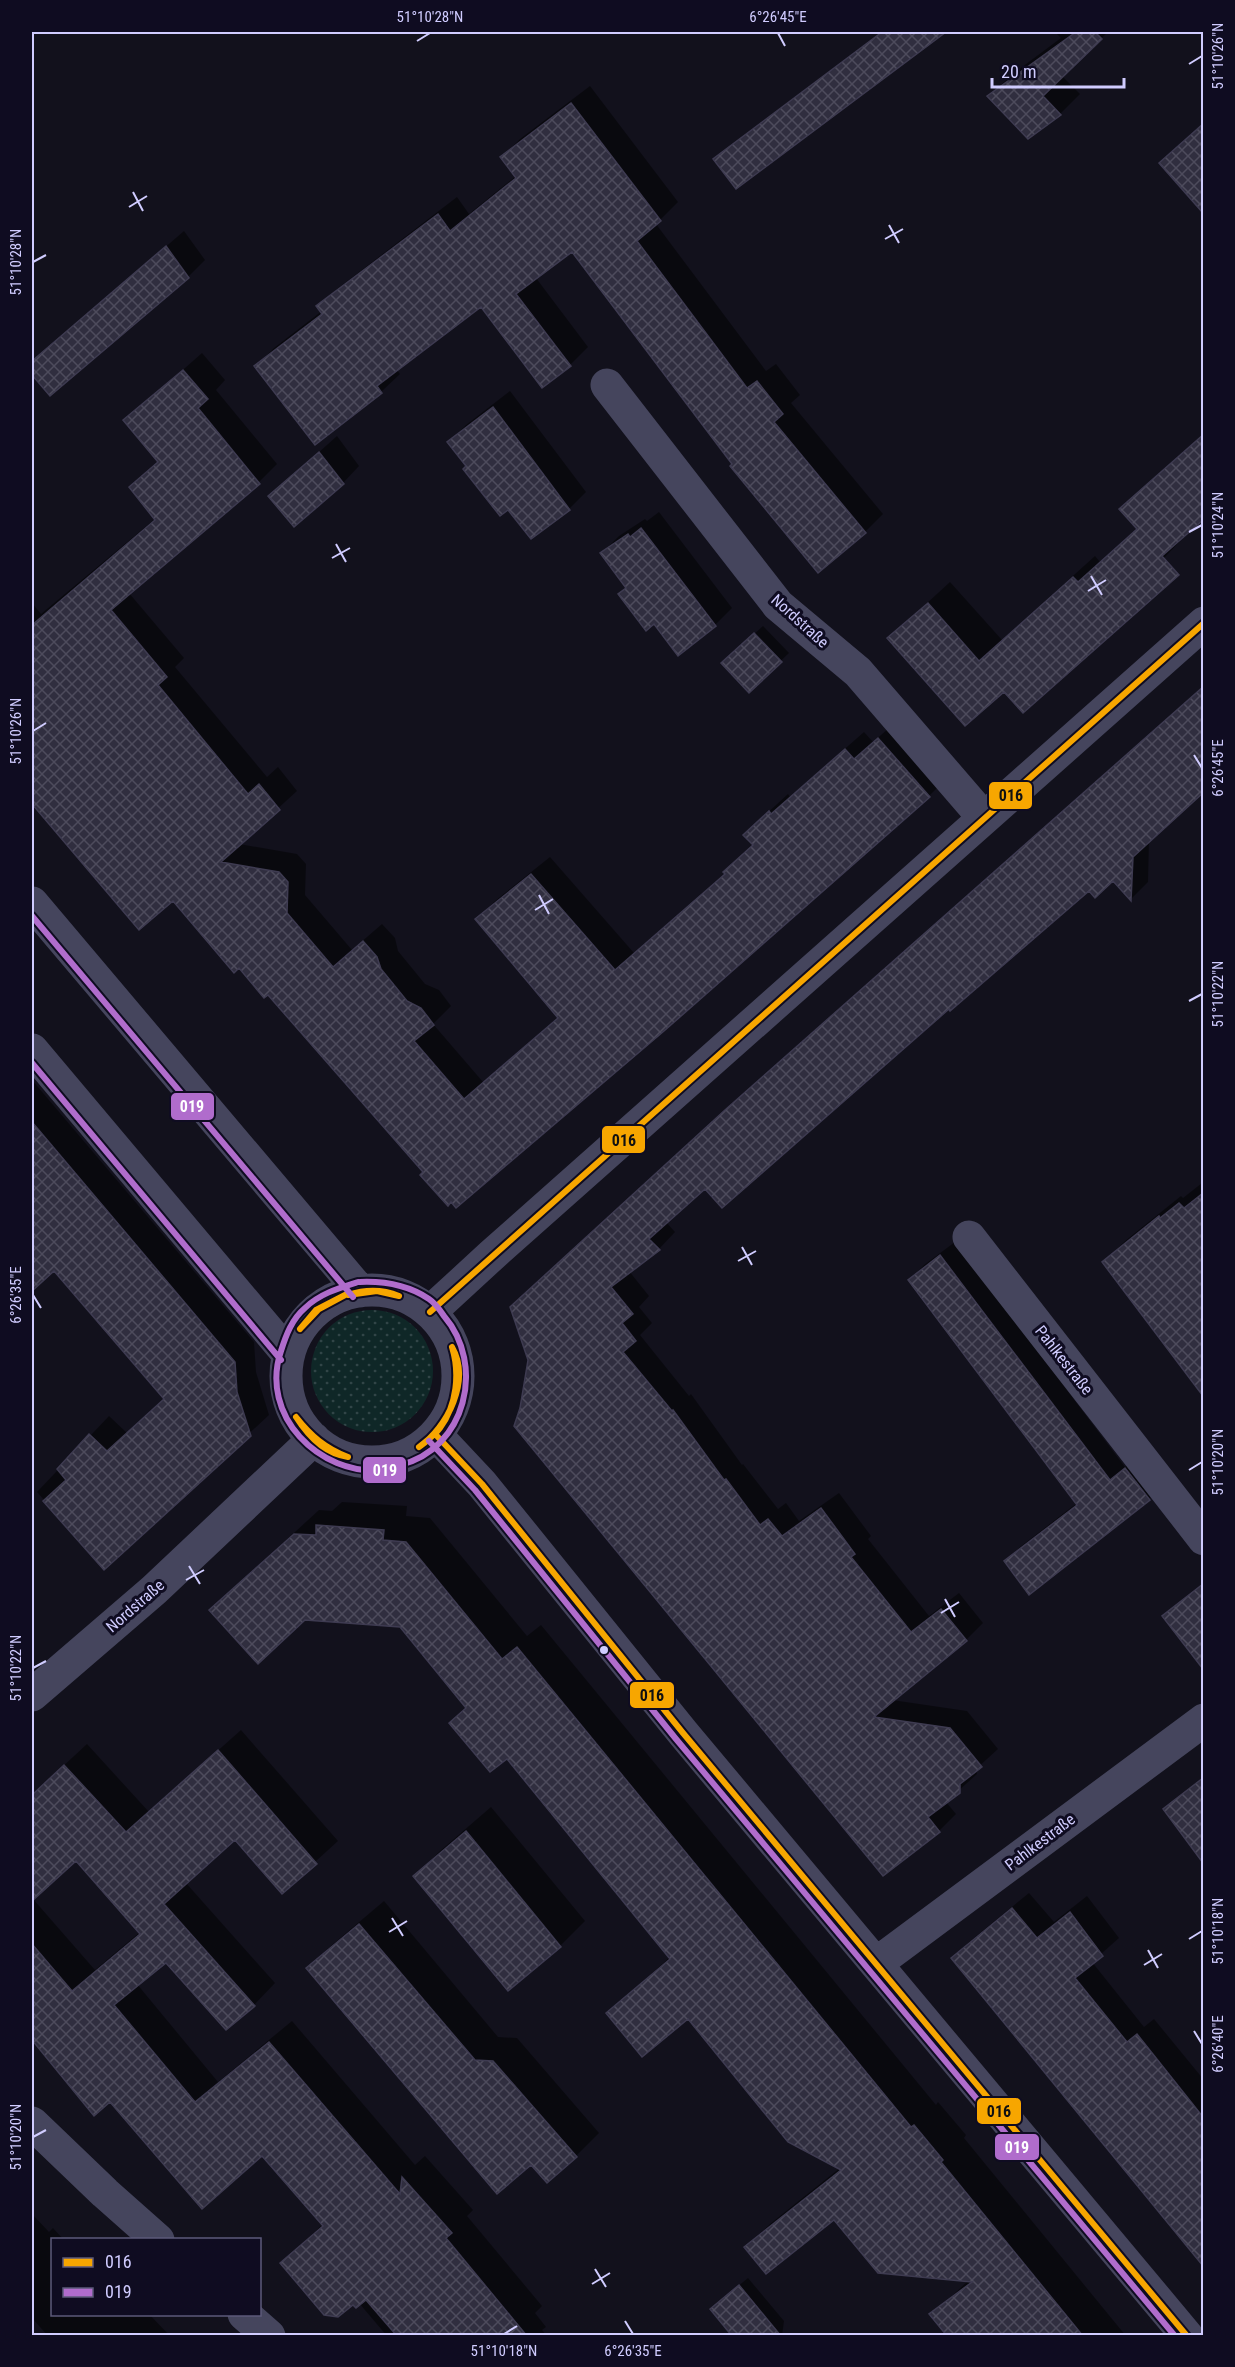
<svg xmlns="http://www.w3.org/2000/svg" width="1235" height="2367" font-family="'Roboto Condensed',sans-serif">
  <style>
    .grass { fill: url(#grass-dots) }
    .shadow { fill: #0007; fill-rule: evenodd }
    .building { fill: url(#building-cross-hatch); stroke: #3e3b51; stroke-width: 1.5 }
    .lines { fill: none; stroke-linecap: round; stroke-linejoin: round }
    .minor { stroke: #45455d; stroke-width: 33 }
    .bus-1-casing { stroke: #0f0c21; stroke-width: 10 }
    .bus-2-casing { stroke: #0f0c21; stroke-width: 10 }
    .bus-1 { stroke: #f7a600; stroke-width: 6 }
    .bus-2 { stroke: #b06ccc; stroke-width: 6 }
    .ticks { fill: none; stroke: #d0ccff; stroke-width: 2 }
    .bus-dot { fill: #d0ccff; stroke: #0f0c21; stroke-width: 2 }
    .labels { text-anchor: middle; dominant-baseline: central; stroke-width: 6; stroke-linejoin: round; paint-order: stroke }
    .street-label { font-size: 16px; fill: #d0ccff; stroke: #0f0c21 }
    .line-badge { stroke: #0f0c21; stroke-width: 2 }
    .badge-label { font-size: 16px; text-anchor: middle; font-weight: bold; fill: #fff }
    .pale-badge-label { font-size: 16px; text-anchor: middle; font-weight: bold; fill: #111 }
    .neatline { fill: none; stroke: #d0ccff; stroke-width: 2 }
    .ticks-label { font-size: 15px; text-anchor: middle; fill: #d0ccff }
  </style>
  <defs>
    <pattern id="grass-dots" width="8" height="8" patternUnits="userSpaceOnUse" patternTransform="scale(1.5)"><rect width="8" height="8" fill="#0f2727"/><path d="M2 2h.1M6 6h.1" fill="none" stroke="#314547" stroke-width="1.8" stroke-linecap="round"/></pattern>
    <pattern id="building-cross-hatch" width="8" height="8" patternUnits="userSpaceOnUse" patternTransform="scale(1.5)"><rect width="8" height="8" fill="#302e3f"/><path d="M0 0l8 8M0 8l8-8" fill="none" stroke="#4d4b5c"/></pattern>
  </defs>
  <rect width="100%" height="100%" fill="#12111c"/>
  <path class="grass" d="M311 1371a61 61 0 1 1 122 0a61 61 0 1 1-122 0Z"/>
  <path class="shadow" d="M881,32H944L736,187L724,151Z
    M1055,32H1108L1062,76L1080,94L1060,114L1028,137L990,96L1010,76L1061,38Z
    M590,86L678,202L656,224L766,371L776,364L800,395L791,403L883,514L865,532L733,464L573,250L536,278L588,347L570,365L481,305L396,369L400,374L381,392L315,443L256,366L274,348L322,311L318,307L337,289L457,197L469,214L516,176L502,157L520,139Z
    M1204,123V210L1161,163Z
    M184,231L205,260L188,277L50,394L32,373V362Z
    M202,353L225,380L216,390L277,464L259,482L129,593L184,658L175,667L267,777L278,767L297,791L239,844L297,854L306,864L305,895L352,950L382,924L395,938L398,951L425,984L439,990L451,1006L433,1024L483,1082L559,1017L477,920L495,901L550,857L634,953L726,873L754,844L763,817L788,794L790,797L864,732L873,742L897,721L947,778L929,796L425,1172L283,1010L173,899L139,928L32,802V603L41,614L156,518L131,488L159,461L125,421Z
    M510,391L586,492L569,509L531,537L508,508L468,466L449,442L466,425Z
    M1204,434V518L1184,535L1185,536L1164,558L1127,590L1004,690L889,638L950,582L1002,640L1095,556L1100,562L1138,528L1122,509Z
    M337,436L359,466L343,483L270,496Z
    M659,512L732,608L715,625L655,622L620,594L627,587L602,553L619,536L645,519L647,521Z
    M763,626L789,653L749,691L731,655Z
    M1201,689L1204,692V790L1149,840L1148,882L1131,899L1113,879L1089,888L949,1007L706,1187L666,1222L675,1232L659,1249L629,1271L649,1296L639,1307L652,1323L640,1335L689,1396L691,1394L742,1465L743,1464L778,1509L786,1503L799,1521L839,1493L871,1536L868,1539L929,1616L959,1593L983,1623L966,1640L892,1700L967,1711L998,1749L976,1769L977,1774L946,1802L956,1814L939,1831L883,1874L522,1409L530,1360L512,1308Z
    M32,1080L254,1342L256,1372L269,1415L104,1568L37,1492L109,1416L127,1433L165,1398L55,1269L42,1280L32,1267Z
    M1202,1183L1204,1185V1393L1104,1262L1125,1241L1181,1196L1183,1198Z
    M955,1242L1125,1467L1140,1455L1163,1485L1149,1499L1006,1561L1020,1547L1077,1503L910,1280L924,1265Z
    M342,1502L407,1506L406,1516L430,1518L527,1636L541,1625L936,2105L938,2102L966,2135L964,2138L1126,2336H956L936,2311L969,2280L834,2218L746,2247L770,2224L840,2168L688,2017L608,2013L670,1957L507,1757L451,1723L467,1707L401,1626L235,1587L319,1510L332,1511Z
    M1204,1584V1628L1184,1642L1172,1608Z
    M241,1730L338,1841L282,1892L235,1838L186,1883L275,1983L254,2005L166,1960L137,1984L218,2082L292,2021L415,2165L425,2156L473,2210L467,2216L542,2306L535,2313L546,2327L542,2330L547,2336H387L359,2303L282,2263L323,2224L262,2154L110,2100L94,2114L32,2038V1795L87,1744L149,1812ZM76,1859L140,1932L95,1970L33,1899Z
    M1204,1777V1822L1185,1836L1165,1809Z
    M491,1807L585,1921L560,1946L508,1989L415,1876L440,1851Z
    M1029,1893L1054,1922L1087,1896L1119,1938L1092,1962L1144,2027L1154,2019L1204,2080V2264L953,1959L969,1942Z
    M384,1901L498,2037L517,2038L599,2133L576,2156L531,2163L308,1968L332,1945Z
    M32,2214L49,2232L53,2228L64,2240H52V2314H149L170,2336H48L32,2318Z
    M748,2278L784,2321L782,2336H734L720,2301Z"/>
  <path class="building" d="M882,32H946L736,189L713,159Z
    M1076,32H1095L1102,39L1043,96L1061,115L1028,139L987,96Z
    M571,103L661,221L637,241L747,388L757,381L783,414L774,422L866,533L818,573L730,466L732,464L572,252L516,294L571,366L542,388L481,307L377,386L382,393L315,445L254,366L322,314L316,306L438,214L450,231L516,178L500,157Z
    M1203,124V213L1159,163Z
    M166,246L189,278L50,396L32,375V361Z
    M183,370L208,399L198,408L260,484L111,610L167,677L158,685L248,794L259,784L280,810L221,862L279,872L288,882L287,913L333,967L363,941L377,957L381,969L407,1001L421,1008L434,1025L414,1041L464,1099L558,1018L475,919L531,874L615,970L725,874L723,872L753,845L743,835L769,811L771,814L845,749L854,759L878,738L930,797L664,1031L456,1208L451,1202L448,1206L420,1175L423,1172L282,1011L268,995L264,998L239,968L234,973L173,901L139,930L32,804V625L155,520L129,487L158,462L123,420Z
    M493,407L570,510L531,539L508,510L500,516L463,469L466,466L447,442Z
    M1203,435V520L1162,556L1179,575L1023,713L1004,692L965,726L887,638L928,603L979,661L1073,577L1078,582L1137,529L1119,509Z
    M319,452L344,484L294,527L268,496Z
    M641,528L716,626L678,656L654,624L646,631L618,594L626,588L600,553L628,534L630,537Z
    M754,633L782,662L749,693L721,663Z
    M1203,687V793L1133,857L1131,901L1113,881L1095,898L1089,891L950,1011L949,1009L722,1208L705,1189L649,1239L660,1250L611,1287L633,1314L622,1323L636,1341L623,1352L672,1411L673,1410L724,1480L726,1479L760,1525L768,1519L782,1536L821,1508L855,1554L851,1557L911,1632L941,1609L967,1641L874,1717L950,1728L982,1767L960,1784V1793L928,1817L940,1832L883,1876L514,1426L520,1408L528,1360L510,1307L725,1110Z
    M32,1122L235,1362L237,1392L251,1436L104,1570L43,1501L66,1480L57,1469L89,1434L107,1451L164,1399L54,1271L32,1291Z
    M1203,1193V1396L1102,1262L1159,1216L1160,1218L1179,1203L1184,1208Z
    M940,1255L1110,1480L1125,1468L1150,1500L1029,1595L1004,1561L1077,1505L908,1280Z
    M316,1525L384,1530L383,1540L406,1542L502,1659L517,1647L911,2127L914,2125L943,2160L941,2162L1083,2336H947L929,2314L972,2282L878,2273L834,2220L766,2274L744,2247L841,2170L788,2142L688,2019L642,2057L606,2013L670,1959L507,1759L490,1772L449,1723L466,1708L400,1627L305,1620L258,1664L209,1610L294,1534L316,1535Z
    M1203,1584V1669L1162,1616Z
    M218,1750L317,1864L282,1894L235,1840L164,1904L255,2006L226,2030L166,1963L114,2005L195,2102L269,2042L400,2194L402,2177L452,2233L446,2238L527,2336H397L366,2300L356,2308L353,2305L338,2317L324,2315L280,2263L323,2226L262,2156L202,2209L110,2102L94,2116L32,2040V1944L72,1991L140,1934L76,1861L32,1901V1795L64,1765L126,1832Z
    M1203,1778V1863L1163,1809Z
    M466,1831L561,1947L508,1991L413,1876Z
    M1012,1908L1037,1938L1070,1912L1103,1956L1075,1978L1127,2042L1137,2034L1203,2117V2266L951,1958Z
    M359,1924L475,2060L493,2061L577,2157L547,2183L531,2165L497,2194L306,1968Z
    M739,2285L781,2336H732L710,2309Z"/>
  <g class="lines">
    <path class="minor" d="M607,385L778,605L858,672L984,818
      M32,903L360,1291
      M32,1050L288,1354
      M969,1237L1204,1539
      M286 1376a86 86 0 1 1 172 0a86 86 0 1 1-172 0Z
      M430,1312L492,1255L1204,623
      M436,1435L482,1484L683,1733L1187,2336
      M32,1695L154,1590L314,1439
      M877,1963L1204,1720
      M32,2123L105,2193L158,2240
      M244,2314L269,2336"/>
    <g class="bus-1-casing">
      <path id="bus-1" d="M348,1295C366,1289 382,1289 399,1296
        M348,1295L377,1291L399,1296
        M430,1312L1204,623
        M300,1329L316,1310L345,1295
        M300,1329L319,1309L345,1295
        M296,1417C311,1436 325,1448 348,1457
        M296,1417C308,1436 325,1454 348,1457
        M436,1435L482,1484L683,1733L1187,2336
        M419,1447C426,1441 435,1435 440,1428C457,1405 460,1373 452,1347
        M419,1447C448,1427 471,1380 452,1347"/>
    </g>
    <g class="bus-2-casing">
      <path id="bus-2" d="M32,916L353,1297
        M32,1063L281,1360
        M358,1282C339,1288 319,1294 305,1308C292,1319 286,1335 281,1351C259,1415 319,1476 383,1470C389,1470 395,1467 400,1465C466,1449 486,1365 444,1316C440,1310 435,1303 429,1299C408,1285 384,1281 360,1282
        M429,1441L475,1490L676,1739L1175,2336"/>
    </g>
    <use href="#bus-1" class="bus-1"/>
    <use href="#bus-2" class="bus-2"/>
  </g>
  <path class="ticks" d="M778,33L785,46M417,41L430,33M1189,64L1202,56M133,192L143,211M129,207L147,196M889,225L899,243M885,239L903,229M33,262L46,255M1189,532L1202,525M336,544L346,562M332,558L350,548M1091,576L1102,595M1088,591L1106,580M33,731L46,723M1194,755L1202,768M539,895L549,914M535,910L553,899M1189,1001L1202,994M742,1247L752,1265M738,1261L756,1251M33,1295L41,1308M1189,1470L1202,1462M189,1566L200,1584M186,1580L204,1570M945,1599L955,1617M941,1613L959,1602M33,1668L46,1661M392,1918L403,1936M389,1932L407,1921M1189,1939L1202,1931M1148,1950L1158,1968M1144,1965L1162,1954M1194,2031L1202,2044M33,2137L46,2130M595,2269L606,2287M592,2284L610,2273M625,2321L633,2334M504,2334L517,2326"/>
  <circle class="bus-dot" cx="604" cy="1650" r="5"/>
  <g class="labels">
    <g class="street-label">
      <text transform="translate(800 621) rotate(42)">Nordstraße</text>
      <text transform="translate(1064 1360) rotate(52)">Pahlkestraße</text>
      <text transform="translate(135 1606) rotate(-41)">Nordstraße</text>
      <text transform="translate(1040 1842) rotate(-37)">Pahlkestraße</text>
    </g>
  </g>
  <g class="line-badge">
    <rect x="988" y="781" width="45" height="29" rx="6" fill="#f7a600"/>
    <rect x="170" y="1092" width="45" height="29" rx="6" fill="#b06ccc"/>
    <rect x="601" y="1125" width="45" height="29" rx="6" fill="#f7a600"/>
    <rect x="362" y="1456" width="45" height="28" rx="6" fill="#b06ccc"/>
    <rect x="629" y="1681" width="46" height="28" rx="6" fill="#f7a600"/>
    <rect x="976" y="2097" width="46" height="28" rx="6" fill="#f7a600"/>
    <rect x="994" y="2133" width="46" height="28" rx="6" fill="#b06ccc"/>
  </g>
  <g class="badge-label">
    <text x="192" y="1112">019</text>
    <text x="385" y="1476">019</text>
    <text x="1017" y="2153">019</text>
  </g>
  <g class="pale-badge-label">
    <text x="1011" y="801">016</text>
    <text x="624" y="1146">016</text>
    <text x="652" y="1701">016</text>
    <text x="999" y="2117">016</text>
  </g>
  <rect width="1235" height="2367" fill="none" stroke="#0f0c21" stroke-width="66"/>
  <rect x="51" y="2238" width="210" height="78" fill="#0f0c21" stroke="#5c597a" stroke-width="1.5"/>
  <rect x="63" y="2258" width="30" height="9" fill="#f7a600" stroke="#5c597a" stroke-width="1.5"/>
  <text x="105" y="2268" font-size="18" fill="#d0ccff">016</text>
  <rect x="63" y="2288" width="30" height="9" fill="#b06ccc" stroke="#5c597a" stroke-width="1.5"/>
  <text x="105" y="2298" font-size="18" fill="#d0ccff">019</text>
  <path d="M992 78v9h132v-9" fill="none" stroke="#d0ccff" stroke-width="3"/>
  <text x="1001" y="78" font-size="18" fill="#d0ccff" stroke="#0f0c21" stroke-width="4.5" paint-order="stroke">20 m</text>
  <rect x="33" y="33" width="1169" height="2301" class="neatline"/>
  <g class="ticks-label">
    <text x="430" y="22">51°10'28"N</text>
    <text x="778" y="22">6°26'45"E</text>
    <text transform="translate(1218 56) rotate(-90)" y="5">51°10'26"N</text>
    <text transform="translate(16 262) rotate(-90)" y="5">51°10'28"N</text>
    <text transform="translate(1218 525) rotate(-90)" y="5">51°10'24"N</text>
    <text transform="translate(16 731) rotate(-90)" y="5">51°10'26"N</text>
    <text transform="translate(1218 768) rotate(-90)" y="5">6°26'45"E</text>
    <text transform="translate(1218 994) rotate(-90)" y="5">51°10'22"N</text>
    <text transform="translate(16 1295) rotate(-90)" y="5">6°26'35"E</text>
    <text transform="translate(1218 1462) rotate(-90)" y="5">51°10'20"N</text>
    <text transform="translate(16 1668) rotate(-90)" y="5">51°10'22"N</text>
    <text transform="translate(1218 1931) rotate(-90)" y="5">51°10'18"N</text>
    <text transform="translate(1218 2044) rotate(-90)" y="5">6°26'40"E</text>
    <text transform="translate(16 2137) rotate(-90)" y="5">51°10'20"N</text>
    <text x="504" y="2356">51°10'18"N</text>
    <text x="633" y="2356">6°26'35"E</text>
  </g>
</svg>
